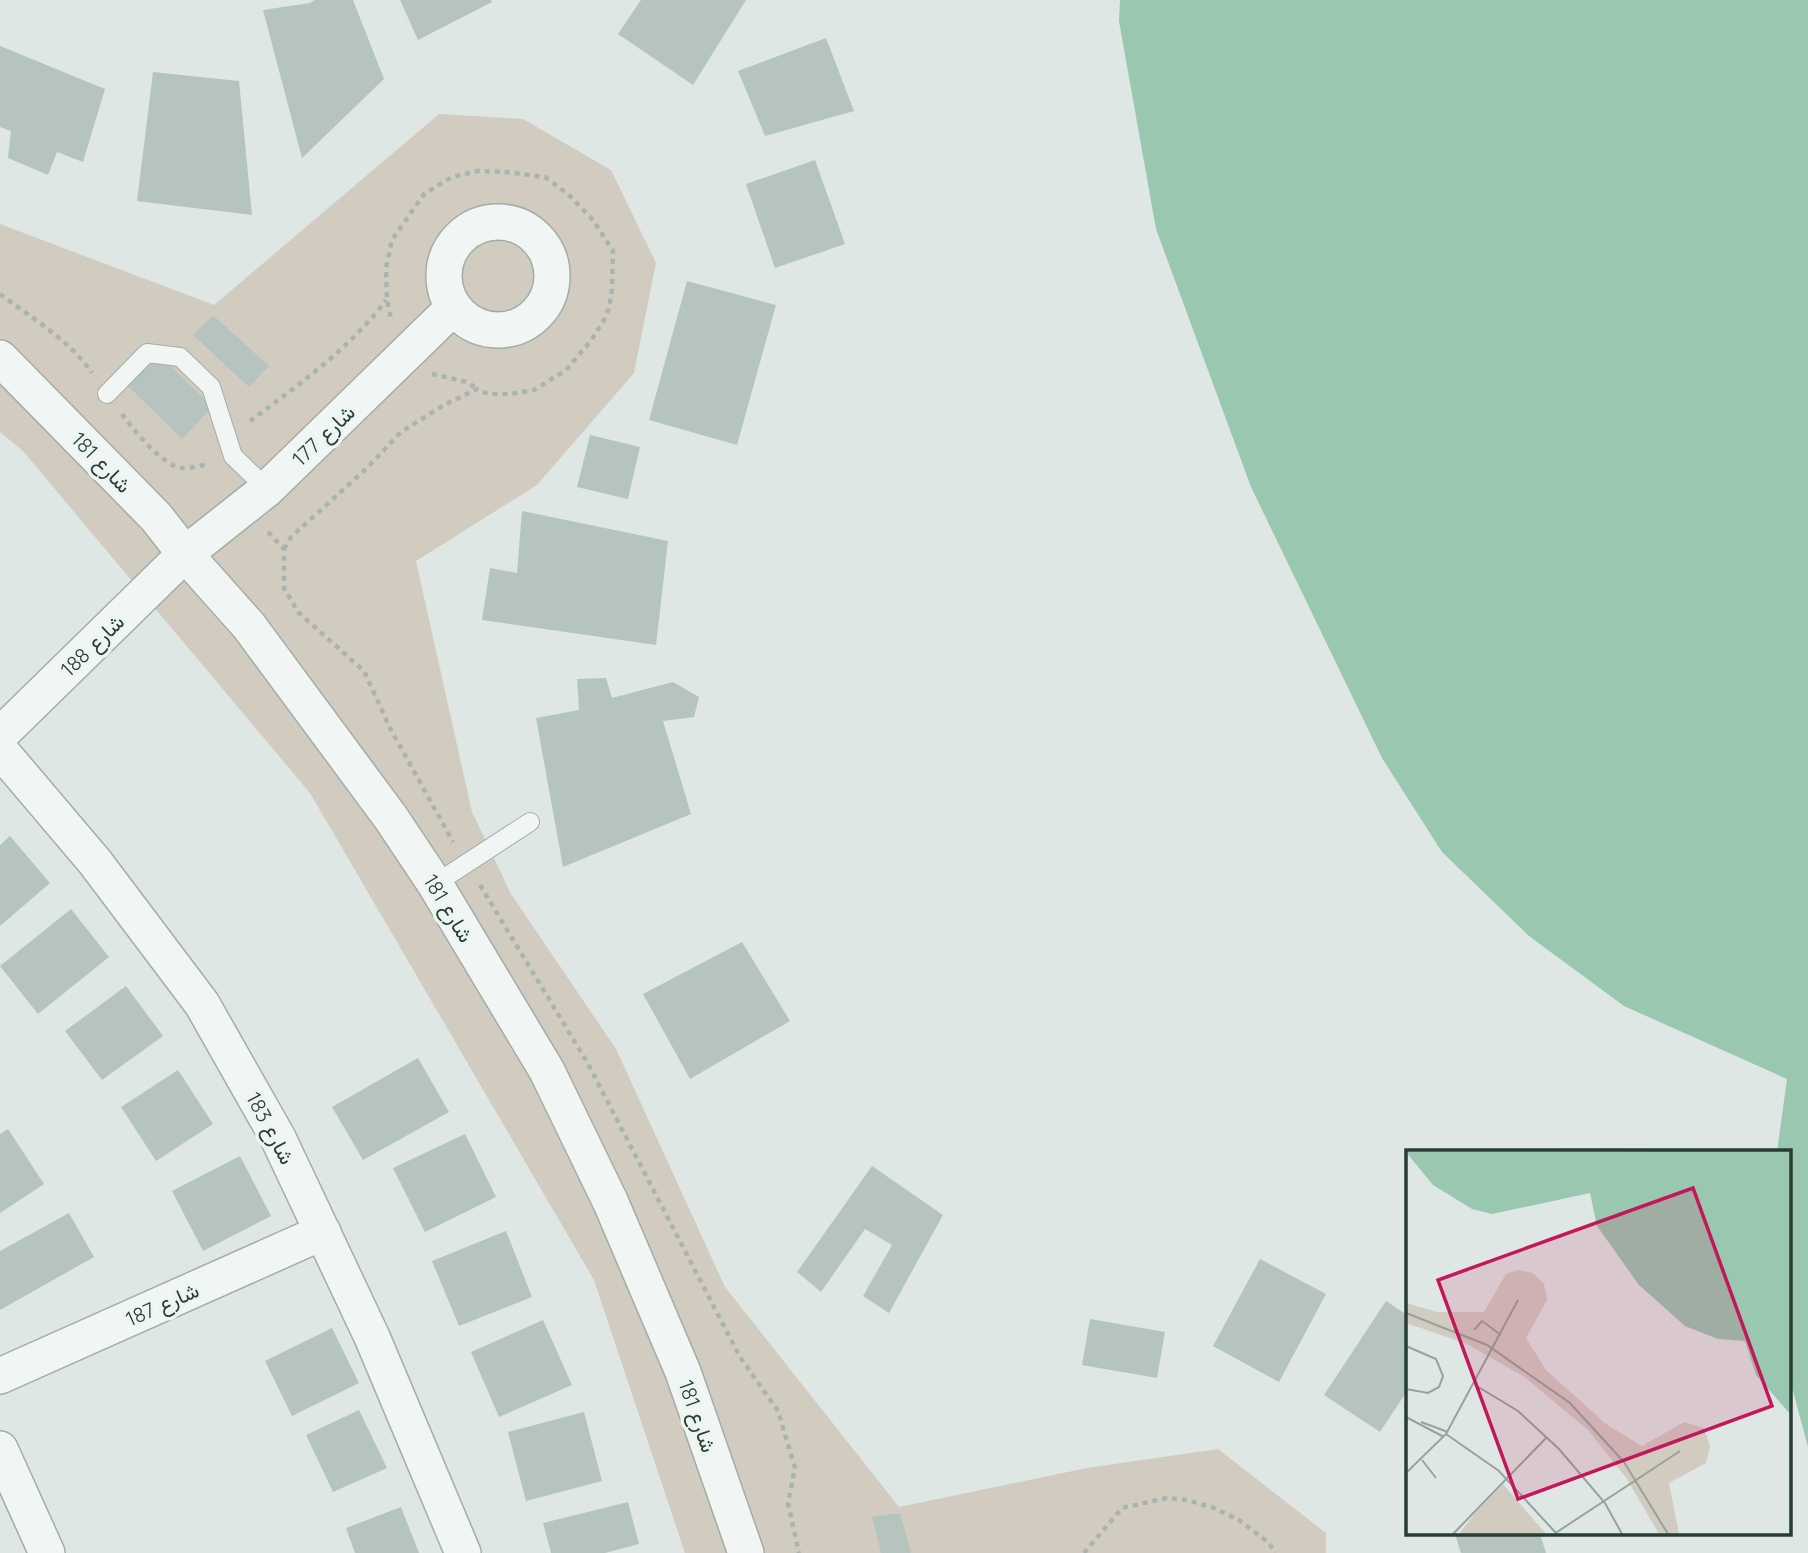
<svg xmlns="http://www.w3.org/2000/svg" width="1808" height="1553" font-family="Quicksand,Vazirmatn,sans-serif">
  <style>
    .green { fill: #d1ccbf }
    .water { fill: #99c7af }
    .building { fill: #b5c4be }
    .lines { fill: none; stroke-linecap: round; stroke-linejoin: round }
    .service-casing { stroke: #a0aea8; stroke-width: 20 }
    .minor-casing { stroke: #a0aea8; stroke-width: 38 }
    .path { stroke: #a8b4af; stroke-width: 4.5; stroke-dasharray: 5 5; stroke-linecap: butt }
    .service { stroke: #f1f6f4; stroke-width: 18 }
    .minor { stroke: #f1f6f4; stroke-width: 35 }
    .labels { text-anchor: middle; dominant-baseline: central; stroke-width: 7; stroke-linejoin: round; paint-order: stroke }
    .street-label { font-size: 21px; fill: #273e35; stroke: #edf5f1 }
    .inset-road { fill: none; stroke: #95a39d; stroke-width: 2 }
    .view { fill: #c2185b; fill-opacity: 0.15; stroke: #c2185b; stroke-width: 3.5 }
    .inset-edge { fill: none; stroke: #273e35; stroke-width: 3.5 }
  </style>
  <rect width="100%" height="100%" fill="#dee7e3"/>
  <path class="green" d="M439,114L523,119L611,170L656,263L634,373L537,485L416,561L472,812L511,894L616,1049L725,1287L899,1507L1087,1468L1218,1449L1326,1533V1553H685L594,1280L310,793L23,451L0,432V224L214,305Z"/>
  <path class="water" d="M1120,0H1808V1447L1789,1376V1152H1777L1787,1079L1624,1006L1529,936L1442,852L1382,758L1251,487L1156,229L1119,21Z"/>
  <path class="building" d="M315,0H353L384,79L302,158L263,10L310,3Z
    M400,0H491L492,2L418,40Z
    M641,0H746L693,85L618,34Z
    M826,38L854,111L765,136L738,71Z
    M0,46L105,89L83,162L57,152L48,175L8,158L11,131L0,127Z
    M153,72L239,81L252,215L137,201Z
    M815,160L845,244L775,268L746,184Z
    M687,281L776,305L737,445L649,420Z
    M213,315L269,366L249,387L193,335Z
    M161,356L212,407L182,439L127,385Z
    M590,435L640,447L628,499L577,487Z
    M522,511L668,541L656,645L482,620L490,568L517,573Z
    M606,678L612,698L673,682L699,697L694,717L663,721L691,814L563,867L536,718L579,710L577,679Z
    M10,836L50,883L0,926V845Z
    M71,909L109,957L38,1014L0,966Z
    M742,942L790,1021L690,1079L643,994Z
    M126,986L163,1036L102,1080L65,1031Z
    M418,1058L449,1112L363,1160L332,1107Z
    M178,1070L213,1124L156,1161L121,1107Z
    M8,1129L44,1184L0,1213V1134Z
    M465,1134L496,1197L425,1232L393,1168Z
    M240,1156L271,1216L203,1251L172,1191Z
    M872,1166L943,1215L889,1313L863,1296L892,1245L865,1229L821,1292L797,1272Z
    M69,1213L94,1257L0,1310V1251Z
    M506,1231L532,1297L459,1326L432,1261Z
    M1260,1259L1326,1294L1279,1382L1213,1346Z
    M1386,1301L1407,1315V1391L1380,1432L1324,1395Z
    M1090,1319L1165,1332L1157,1378L1082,1365Z
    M543,1320L572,1385L499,1417L471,1352Z
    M332,1328L359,1383L292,1416L265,1361Z
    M359,1410L387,1468L333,1492L306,1435Z
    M584,1412L602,1481L526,1501L508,1432Z
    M628,1502L639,1544L605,1553H551L543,1523Z
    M401,1507L419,1553H355L346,1528Z
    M900,1513L911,1553H881L872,1517Z
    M1455,1534H1540L1546,1553H1461Z"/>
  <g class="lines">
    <g class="service-casing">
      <path id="service" d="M107,394L147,353L180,357L211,387L233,456L267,489
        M435,884L530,822"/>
    </g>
    <g class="minor-casing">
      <path id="minor" d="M444 276a54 54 0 1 1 108 0a54 54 0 1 1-108 0Z
        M0,358L156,517L185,554L249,626L391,818L435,884L547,1071L611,1203L683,1372L746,1553
        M0,735L185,554L267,489L454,307
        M0,750L95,862L202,1004L278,1138L372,1337L463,1553
        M0,1376L323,1232
        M0,1449L47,1553"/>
    </g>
    <path class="path" d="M0,294C32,318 69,340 92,373
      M432,374L467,382L477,389
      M122,414C133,429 162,466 182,468C191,469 201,464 209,465
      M250,421C295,388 354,345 386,300
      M268,532L284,549V588L298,612L364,671L390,728L453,842
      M284,549L291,537L367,468L401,432L444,405L477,389L488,394H511L534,390L566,370L590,342L604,320L609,308L612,289L613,251L593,220L568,194L545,177L506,172L478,171L452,177L424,194L392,240L386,268L387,300L391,319
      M480,885L587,1062L740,1357L778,1411L795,1468L788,1503L799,1553
      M1084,1553L1122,1508L1167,1498L1187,1500L1214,1508L1239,1520L1269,1543L1275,1553"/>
    <use href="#service" class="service"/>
    <use href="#minor" class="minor"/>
  </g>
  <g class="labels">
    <g class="street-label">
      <text transform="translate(323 435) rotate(-44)">شارع 177</text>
      <text transform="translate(102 462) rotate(46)">شارع 181</text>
      <text transform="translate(92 645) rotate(-44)">شارع 188</text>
      <text transform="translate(449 908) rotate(59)">شارع 181</text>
      <text transform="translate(271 1128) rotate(62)">شارع 183</text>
      <text transform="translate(162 1304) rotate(-24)">شارع 187</text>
      <text transform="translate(698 1416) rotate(71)">شارع 181</text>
    </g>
  </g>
  <g transform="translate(1406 1150)">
    <rect width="385" height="385" fill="#dee7e3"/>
    <path d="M112,120L127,123L138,134L141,150L120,188L140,220L200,274L236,296L278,272L298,278L304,296L300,313L263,333L273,384H253L221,329L182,280L117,226L59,193L0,173V153L31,162H78L100,124ZM97,334L140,384H53L70,362Z" fill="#d1ccbf"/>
    <path d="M385,1V265L350,225L339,191L312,189L279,176L233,135L191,76L184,43L86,64L66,59L27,35L0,2Z" fill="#99c7af"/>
    <path class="inset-road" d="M0,163L81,195L164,253L218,312L262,384M68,180L76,171L95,185M0,196L30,209L37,226L33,237L22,243L0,239M69,235L112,261L153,299L199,353L216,384M0,267L38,287M15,272L42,282M40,284L93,321L150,383M16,310L30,328M0,323L40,284L112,150M47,384L141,287M148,384L274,301"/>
    <path class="view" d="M287,38L366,256L112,349L32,130Z"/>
    <rect width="385" height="385" class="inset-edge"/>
  </g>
</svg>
